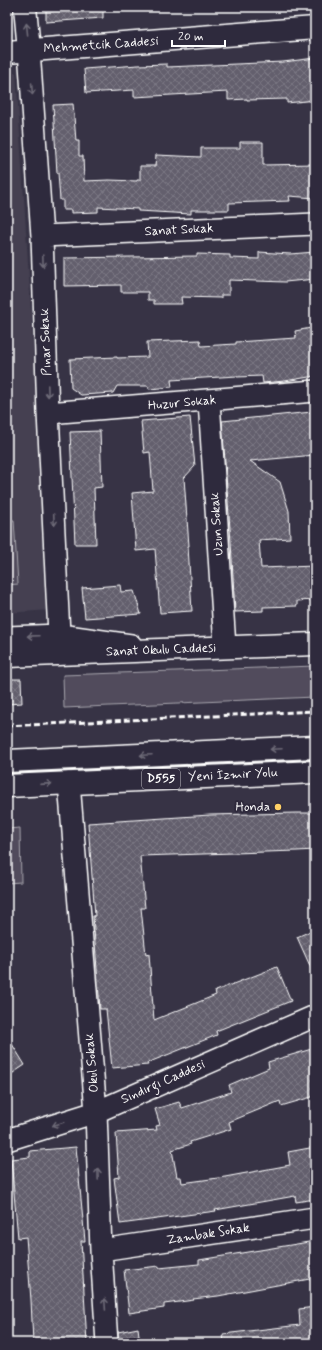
<svg xmlns="http://www.w3.org/2000/svg" width="322" height="1350" font-family="Mynerve,sans-serif">
  <style>
    .built { fill: #444051 }
    .green { fill: #514c5c; stroke: #a8a6ae }
    .building { fill: url(#building-cross-hatch); stroke: #fff }
    .lines { fill: none; stroke-linecap: round; stroke-linejoin: round }
    .street-casing { stroke: #fff; stroke-width: 24 }
    .secondary-casing { stroke: #fff; stroke-width: 25 }
    .highway-casing { stroke: #fff; stroke-width: 25 }
    .street { stroke: #2f2a3d; stroke-width: 21 }
    .secondary { stroke: #2f2a3d; stroke-width: 22 }
    .highway { stroke: #2f2a3d; stroke-width: 22 }
    .rail { stroke: #fff; stroke-width: 3; stroke-dasharray: 6 3; stroke-linecap: butt }
    .oneway { stroke: #6d6a77 }
    .poi-dot { fill: #ffd166; stroke: #2f2a3d; stroke-width: 1.5 }
    .labels { text-anchor: middle; dominant-baseline: central; stroke-width: 4; stroke-linejoin: round; paint-order: stroke }
    .shield { fill: #2f2a3d; stroke: #c1bfc5; stroke-width: 1 }
    .shield-label { font-size: 12px; font-weight: bold; fill: #fff }
    .street-label { font-size: 13px; fill: #fff; stroke: #2f2a3d }
    .poi-label { font-size: 13px; fill: #fff; stroke: #2f2a3d; text-anchor: end }
  </style>
  <defs>
    <pattern id="building-cross-hatch" width="8" height="8" patternUnits="userSpaceOnUse"><rect width="8" height="8" fill="#635f6d"/><path d="M0 0l8 8M0 8l8-8" fill="none" stroke="#7a7783"/></pattern>
  </defs>
  <rect width="100%" height="100%" fill="#373345"/>
  <filter id="ink" filterUnits="userSpaceOnUse"><feTurbulence type="fractalNoise" baseFrequency=".025" numOctaves="2"/><feDisplacementMap in="SourceGraphic" scale="8" xChannelSelector="R" yChannelSelector="G"/><feConvolveMatrix kernelMatrix="1 2 1 2 8 2 1 2 1" color-interpolation-filters="sRGB"/></filter>
  <g filter="url(#ink)">
    <path class="built" d="M7,73H16L50,610L7,613Z"/>
    <path class="green" d="M7,520H14L18,584L7,585Z
      M315,666V697L64,708L63,675Z
      M315,757V762L175,770L196,763Z
      M20,828L21,882L7,883V829Z"/>
    <path class="building" d="M46,7H103V18L46,22Z
      M315,58V100L287,103V99L247,100V99L228,100V92L134,97V90L86,93L84,69L138,65L167,64V67L283,62Z
      M73,104L76,141H79V156H83L84,181L109,180L137,181V180H140V166H155L156,155L201,157V148H240V142H263V165L315,164V198L289,196L290,201L229,203V210H191V214L138,211V209L98,207V212L71,213V210H63V200H60L58,173H57L53,105Z
      M259,252L290,254L315,252V279L285,282L229,280V295H221V298L181,297L182,304H154V300H148V292H121V285L64,286V258L197,256V254L230,255V258L259,259Z
      M311,328L315,352V376L285,381L263,383L262,376L237,377V376L171,380L172,387L149,389L148,386H117L113,393L81,395L71,388L70,359L117,357V358L148,357L147,342L200,340L201,346L236,344V342L296,338L295,331Z
      M312,412L315,438V455L250,461L280,482L289,511L290,538L259,540L261,568L315,566V600L297,601V606L263,607V611L235,612L231,542L222,421Z
      M190,417L195,466L184,478L189,546H188L192,611L160,613L155,549L136,551L132,493L153,491L150,452L144,453L141,421Z
      M100,431L102,487L94,488L96,544H75L70,432Z
      M120,585L121,592L134,591L141,614L85,618L82,588Z
      M7,679H21L22,703L7,704Z
      M296,813H315V850L297,851L140,856L145,908H141L146,955L149,954L154,1020L216,995L215,991L277,967L291,1001L216,1031L217,1035L147,1063L148,1065L112,1068L106,1009H100L93,916H95L88,823L210,815Z
      M315,929V977L297,937Z
      M7,1036L25,1065L7,1077Z
      M315,1048V1096L281,1106L280,1101L229,1122L231,1129L190,1142L191,1144L172,1150L177,1177H181L182,1183L225,1177L290,1165L288,1152L315,1147V1199L296,1202L295,1196L215,1210L216,1211L120,1224L114,1178L119,1177L116,1133L157,1130L156,1126L160,1125L155,1109L179,1102L182,1108L231,1092L229,1085L269,1068L268,1062Z
      M76,1147L85,1241H81L87,1343H33L31,1300L26,1237L18,1238L11,1159L30,1157V1151Z
      M315,1241V1278L218,1296L193,1299L194,1300L187,1301L164,1304V1308L129,1313L124,1270L159,1266V1268L199,1264V1260Z
      M315,1307V1343H224L223,1334L300,1325L299,1309Z
      M138,1328L140,1343H119L118,1332Z"/>
    <g class="lines">
      <g class="street-casing">
        <path id="street" d="M29,50L42,236L48,413L60,654
          M42,236L315,224
          M209,401L225,647
          M48,413L315,391
          M7,637L60,635L131,645
          M69,783L96,1112L101,1250L107,1343
          M7,1140L96,1112L315,1016
          M101,1250L315,1218"/>
      </g>
      <g class="secondary-casing">
        <path id="secondary" d="M25,7L29,50
          M7,52L315,28
          M7,656L315,644"/>
      </g>
      <g class="highway-casing">
        <path id="highway" d="M7,761L315,747
          M7,786L315,772"/>
      </g>
      <use href="#street" class="street"/>
      <use href="#secondary" class="secondary"/>
      <use href="#highway" class="highway"/>
      <path class="rail" d="M7,726L315,711"/>
    </g>
    <defs><path id="oneway-shaft" d="M-6 0H5M1.5-3L5.5 0L1.5 3" fill="none" stroke-width="1.6" stroke-linecap="round" stroke-linejoin="round"/></defs>
    <g class="oneway">
      <use href="#oneway-shaft" transform="translate(27 29) rotate(-96)"/>
      <use href="#oneway-shaft" transform="translate(32 89) rotate(86)"/>
      <use href="#oneway-shaft" transform="translate(43 261) rotate(88)"/>
      <use href="#oneway-shaft" transform="translate(48 391) rotate(88)"/>
      <use href="#oneway-shaft" transform="translate(54 520) rotate(87)"/>
      <use href="#oneway-shaft" transform="translate(33 636) rotate(178)"/>
      <use href="#oneway-shaft" transform="translate(276 749) rotate(177)"/>
      <use href="#oneway-shaft" transform="translate(146 755) rotate(177)"/>
      <use href="#oneway-shaft" transform="translate(46 784) rotate(-4)"/>
      <use href="#oneway-shaft" transform="translate(58 1124) rotate(162)"/>
      <use href="#oneway-shaft" transform="translate(98 1174) rotate(-92)"/>
      <use href="#oneway-shaft" transform="translate(105 1304) rotate(-94)"/>
    </g>
  </g>
  <circle class="poi-dot" cx="278" cy="807" r="4"/>
  <g class="labels">
    <rect class="shield" x="142" y="769" width="38" height="20" rx="3"/>
    <g class="shield-label">
      <text x="161" y="779">D555</text>
    </g>
    <g class="street-label">
      <text transform="translate(101 45) rotate(-4)">Mehmetcik Caddesi</text>
      <text transform="translate(179 230) rotate(-3)">Sanat Sokak</text>
      <text transform="translate(46 342) rotate(-92)">Pınar Sokak</text>
      <text transform="translate(182 403) rotate(-5)">Huzur Sokak</text>
      <text transform="translate(217 524) rotate(-94)">Uzun Sokak</text>
      <text transform="translate(161 650) rotate(-2)">Sanat Okulu Caddesi</text>
      <text transform="translate(233 775) rotate(-3)">Yeni İzmir Yolu</text>
      <text transform="translate(92 1063) rotate(-95)">Okul Sokak</text>
      <text transform="translate(163 1082) rotate(-24)">Sındırgı Caddesi</text>
      <text transform="translate(208 1234) rotate(-9)">Zambak Sokak</text>
    </g>
    <g class="poi-label">
      <text x="270" y="807">Honda</text>
    </g>
  </g>
  <rect width="322" height="1350" fill="none" stroke="#2f2a3d" stroke-width="24"/>
  <rect x="12" y="12" width="298" height="1326" fill="none" stroke="#fff" stroke-width="1.5" filter="url(#ink)"/>
  <path d="M172 40v6h53v-6" fill="none" stroke="#ffffff" stroke-width="2"/>
  <text x="178" y="40" font-size="12" fill="#ffffff" stroke="#2f2a3d" stroke-width="3" paint-order="stroke">20 m</text>
</svg>
